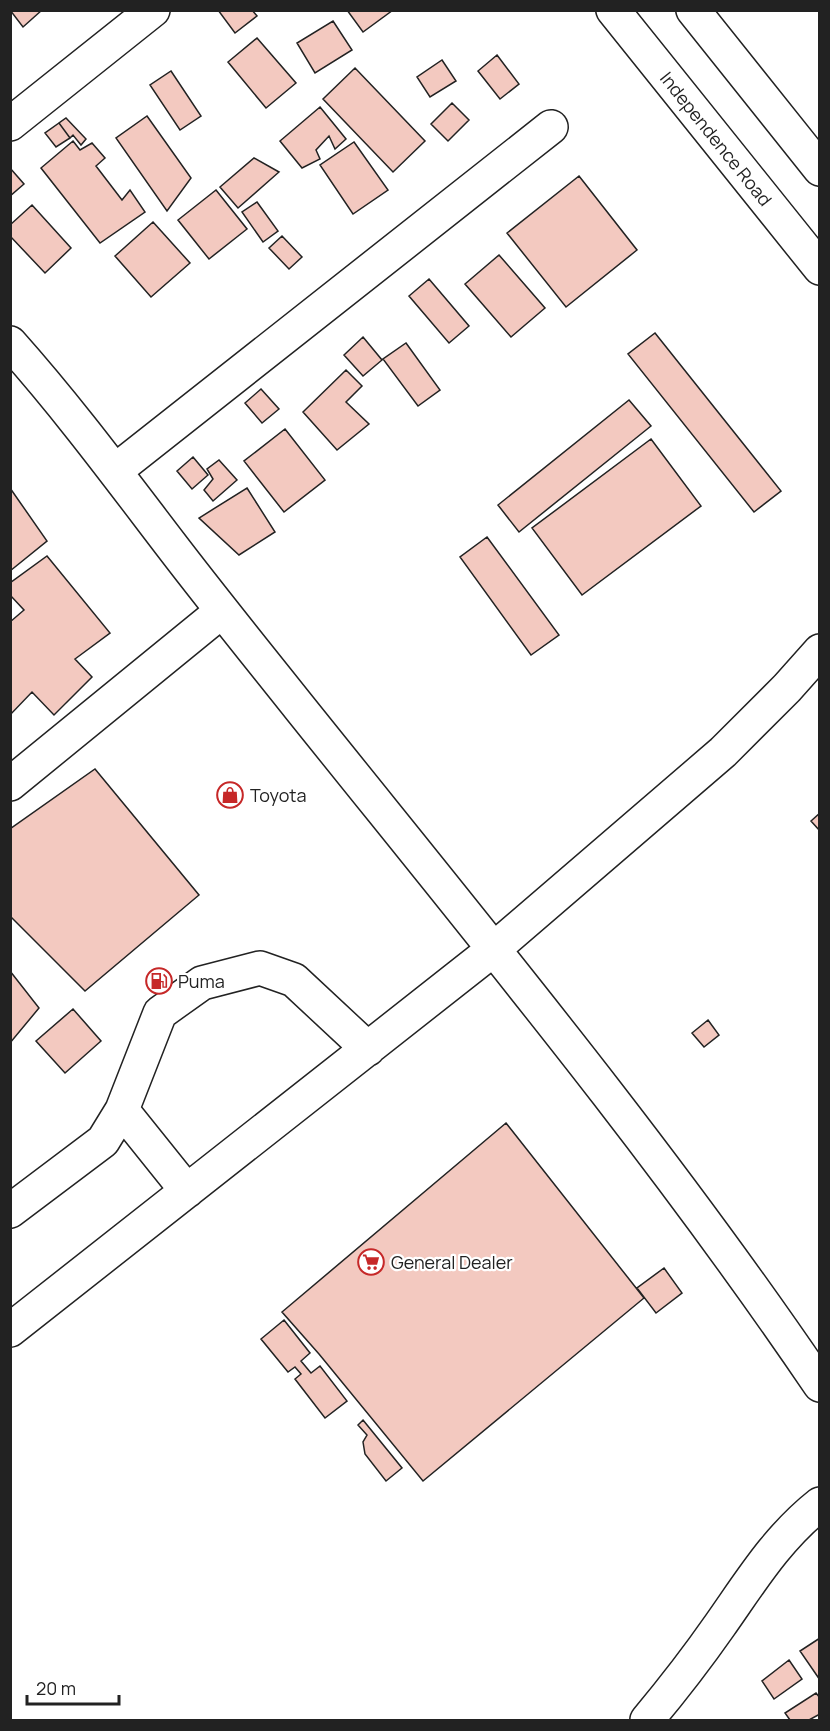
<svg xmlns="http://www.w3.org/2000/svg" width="830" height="1731" font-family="Manrope,sans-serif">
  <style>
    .building { fill: #f3c9c0; stroke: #222; stroke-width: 1.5 }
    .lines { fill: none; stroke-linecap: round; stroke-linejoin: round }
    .minor-casing { stroke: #222; stroke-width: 36 }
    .major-casing { stroke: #222; stroke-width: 36 }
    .minor { stroke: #fff; stroke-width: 33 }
    .major { stroke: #fff; stroke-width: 33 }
    .labels { text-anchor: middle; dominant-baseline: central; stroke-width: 4.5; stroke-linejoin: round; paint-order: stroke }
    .street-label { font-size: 18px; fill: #222; stroke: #fff }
    .poi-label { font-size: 18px; fill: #222; stroke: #fff; text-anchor: start }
  </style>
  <rect width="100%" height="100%" fill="#fff"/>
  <path class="building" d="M10,10H42L23,27Z
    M218,10H252L257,16L235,33Z
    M347,10H393L363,32Z
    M333,21L352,50L315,73L297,43Z
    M257,38L296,83L266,108L228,62Z
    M497,55L519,84L500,99L478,71Z
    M442,60L456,81L430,97L417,77Z
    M355,68L425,141L393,172L323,99Z
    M171,71L201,116L180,130L150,85Z
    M452,103L469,120L448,141L431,124Z
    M320,107L346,139L335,149L329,136L316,150L320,159L302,168L280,141Z
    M147,116L191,178L167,211L116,138Z
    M66,118L86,139L81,145L73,135L70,138L59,123Z
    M59,123L70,138L56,147L45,133Z
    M73,141L80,150L92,143L105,158L96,166L122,200L130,190L145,212L100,243L41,168Z
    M354,142L388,190L353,214L320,165Z
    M254,158L279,172L238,208L220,187Z
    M10,168L24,184L10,196Z
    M579,176L637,250L566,307L507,233Z
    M216,190L247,229L209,259L178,220Z
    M257,202L278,231L263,242L242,212Z
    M32,205L71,248L45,273L10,236V225Z
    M153,222L190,263L151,297L115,256Z
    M282,236L302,257L289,269L269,248Z
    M499,255L545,308L511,337L465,284Z
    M429,279L469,326L449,343L409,296Z
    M655,333L781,491L754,512L628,354Z
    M363,337L382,360L363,376L344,355Z
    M406,343L440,390L418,406L383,359Z
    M346,370L362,386L346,402L369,424L337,450L303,412Z
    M261,389L279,409L262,423L245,403Z
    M629,400L651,426L519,532L498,505Z
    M285,429L325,480L284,512L244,461Z
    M651,439L701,506L582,595L532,528Z
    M193,457L208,475L192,489L177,471Z
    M219,460L237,480L213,501L204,490L213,479L207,469Z
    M10,488L47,541L10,571Z
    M247,488L275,532L239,555L199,518Z
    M487,537L559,635L531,655L460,557Z
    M47,556L110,633L75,659L92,677L54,715L32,692L10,715V622L24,610L10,595V583Z
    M95,769L199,895L85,991L10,916V829Z
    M820,813V831L811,821Z
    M10,971L39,1008L10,1043Z
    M73,1009L101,1041L65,1073L36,1041Z
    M708,1020L719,1035L704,1047L692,1033Z
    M506,1123L644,1298L423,1481L319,1354L282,1312Z
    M664,1268L682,1293L656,1313L637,1288Z
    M284,1320L310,1353L301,1361L311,1373L320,1366L347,1401L325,1418L295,1379L301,1374L295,1367L288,1372L261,1339Z
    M363,1420L402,1468L386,1481L365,1454L363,1442L367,1435L358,1425Z
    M820,1638V1680L800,1651Z
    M789,1660L802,1679L774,1699L762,1681Z
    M816,1693L820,1698V1714L809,1720H790L785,1713Z"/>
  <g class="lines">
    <g class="minor-casing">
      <path id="minor" d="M10,124L153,10
        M10,343C68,408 119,477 171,545C213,600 256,653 299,707C477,929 660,1149 820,1385
        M115,471L551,127
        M10,784L222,611
        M122,1110L187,1191
        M10,1211L103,1141L122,1110L160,1013L202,983L260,968L294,980L368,1049
        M10,1330L494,949L723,752L787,688L820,651
        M647,1720C673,1689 697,1658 720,1625C751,1581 777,1538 820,1504"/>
    </g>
    <g class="major-casing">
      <g id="major">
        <path id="s1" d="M613,10L820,268"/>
        <path d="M693,10L820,169"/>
      </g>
    </g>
    <use href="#minor" class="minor"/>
    <use href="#major" class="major"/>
  </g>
  <defs>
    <g id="shop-ring" transform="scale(1.35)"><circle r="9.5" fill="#fff" stroke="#c62828" stroke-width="1.5"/><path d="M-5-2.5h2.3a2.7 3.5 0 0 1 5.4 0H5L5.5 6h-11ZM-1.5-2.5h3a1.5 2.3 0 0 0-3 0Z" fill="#c62828"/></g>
    <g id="fuel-ring" transform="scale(1.35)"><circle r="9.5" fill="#fff" stroke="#c62828" stroke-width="1.5"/><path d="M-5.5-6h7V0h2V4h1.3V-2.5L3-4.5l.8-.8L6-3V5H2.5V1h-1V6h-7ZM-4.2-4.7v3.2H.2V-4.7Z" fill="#c62828"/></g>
    <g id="supermarket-ring" transform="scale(1.35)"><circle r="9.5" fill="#fff" stroke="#c62828" stroke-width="1.5"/><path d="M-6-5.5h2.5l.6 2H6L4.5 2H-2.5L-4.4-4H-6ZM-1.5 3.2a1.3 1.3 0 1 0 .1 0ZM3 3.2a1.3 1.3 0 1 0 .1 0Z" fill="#c62828"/></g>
  </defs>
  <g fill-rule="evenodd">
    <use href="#shop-ring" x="230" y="795"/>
    <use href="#fuel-ring" x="159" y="981"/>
    <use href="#supermarket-ring" x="371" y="1262"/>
  </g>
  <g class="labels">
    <g class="street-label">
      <text stroke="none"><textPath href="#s1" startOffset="165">Independence Road</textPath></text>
    </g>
    <g class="poi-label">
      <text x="250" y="795">Toyota</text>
      <text x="178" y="981">Puma</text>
      <text x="391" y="1262">General Dealer</text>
    </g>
  </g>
  <rect width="830" height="1731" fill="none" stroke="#222222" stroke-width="24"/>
  <path d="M27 1695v9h92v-9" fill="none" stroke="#222222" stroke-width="3"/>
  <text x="36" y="1695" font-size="18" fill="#222222" stroke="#ffffff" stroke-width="4.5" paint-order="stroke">20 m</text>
</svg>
